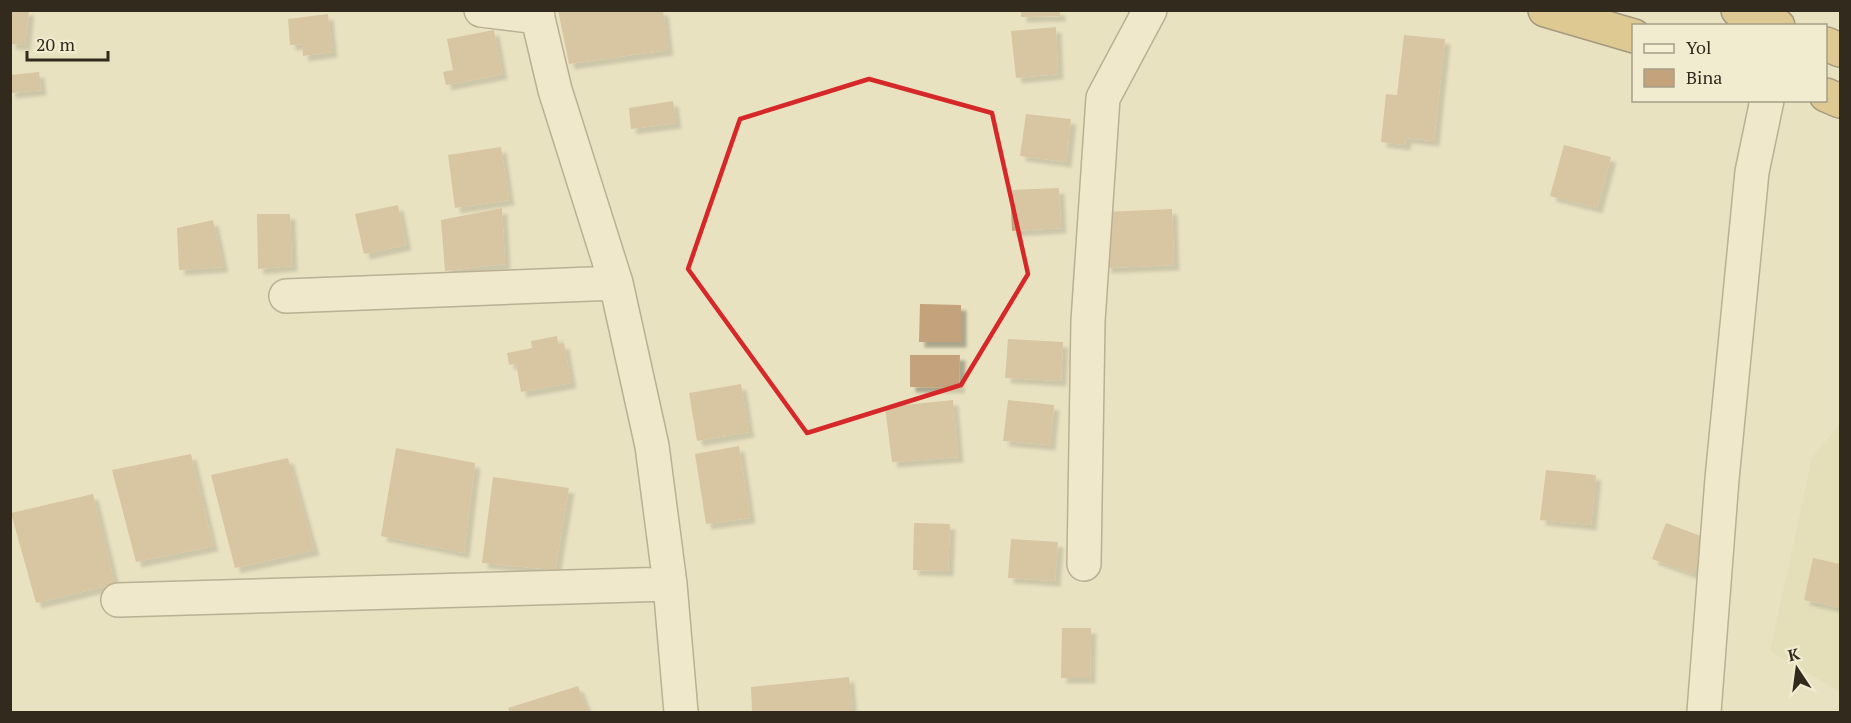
<svg xmlns="http://www.w3.org/2000/svg" width="1851" height="723" font-family="'PT Serif',serif">
  <style>
    .farmland { fill: #dedcb0 }
    .building { fill: #c4a27b; filter: url(#shadow) }
    .lines { fill: none; stroke-linecap: round; stroke-linejoin: round }
    .minor-casing { stroke: #81735b; stroke-width: 36 }
    .highway-casing { stroke: #4f412f; stroke-width: 36 }
    .minor { stroke: #f5efd4; stroke-width: 33 }
    .highway { stroke: #d1ab59; stroke-width: 33 }
    .marked { fill: none; stroke: #d62828; stroke-width: 4.5; stroke-linejoin: round }
  </style>
  <defs>
    <filter id="shadow"><feDropShadow dx="5.5" dy="5.5" stdDeviation="1.5" flood-color="#0004"/></filter>
  </defs>
  <rect width="100%" height="100%" fill="#e9e2c1"/>
  <path class="farmland" d="M1840,424V692L1770,651L1812,457Z"/>
  <path class="building" d="M10,10H29L25,45L10,44Z
    M558,10H663L668,50L569,64Z
    M1021,10H1060V16L1021,17Z
    M328,14L332,52L303,56L302,44L290,45L288,19Z
    M1056,27L1058,74L1016,78L1011,31Z
    M494,30L502,74L446,85L443,72L453,70L447,39Z
    M1404,35L1445,39L1434,141L1406,138L1405,145L1381,142L1386,94L1397,95Z
    M39,72L41,90L10,93V75Z
    M673,101L676,123L631,129L629,108Z
    M1026,114L1071,119L1066,162L1020,156Z
    M1564,145L1611,157L1597,208L1550,196Z
    M501,147L509,200L455,208L448,155Z
    M1059,188L1061,228L1012,231L1010,190Z
    M398,205L406,245L364,254L355,214Z
    M502,208L505,264L445,271L441,220Z
    M1172,209L1174,265L1106,268L1104,212Z
    M257,214H290L292,266L258,269Z
    M213,220L223,267L179,270L177,228Z
    M920,304L961,305V342H919Z
    M557,336L558,344L564,343L571,383L521,392L516,363L509,365L507,353L532,348L531,341Z
    M1008,339L1063,342L1061,381L1005,378Z
    M910,355H960L959,388L910,387Z
    M741,384L749,432L697,441L689,393Z
    M953,400L958,457L892,462L885,407Z
    M1008,400L1054,405L1050,445L1003,441Z
    M739,446L750,518L706,524L695,454Z
    M396,448L475,463L464,553L381,536Z
    M191,454L213,546L136,562L112,470Z
    M288,458L314,550L235,568L211,475Z
    M1546,470L1596,475L1591,525L1540,520Z
    M493,477L569,488L555,570L482,563Z
    M93,494L115,584L36,603L11,513Z
    M914,523L950,524L948,571L913,570Z
    M1666,523L1706,538L1693,574L1652,559Z
    M1011,539L1058,542L1055,581L1008,578Z
    M1813,558L1840,564V608L1804,600Z
    M1062,628H1091L1090,678H1061Z
    M849,677L852,712H752L751,687Z
    M578,686L588,712H510L508,708Z"/>
  <g class="lines">
    <g class="minor-casing">
      <path id="minor" d="M481,10L538,17
        M536,10L555,90L616,283L652,446L670,584L681,712
        M286,296L616,283
        M1084,564L1088,321L1103,98L1150,10
        M118,600L670,584
        M1704,712L1722,479L1752,172L1767,100"/>
    </g>
    <g class="highway-casing">
      <path id="highway" d="M1545,10L1634,36
        M1738,10L1778,26
        M1826,44L1840,50
        M1826,95L1840,101"/>
    </g>
    <use href="#minor" class="minor"/>
    <use href="#highway" class="highway"/>
  </g>
  <path d="M0 0H1851V723H0ZM869,79L992,113L1028,274L961,385L807,433L688,269L740,119Z" fill="#e9e2c1" fill-opacity=".55" fill-rule="evenodd"/>
  <path class="marked" d="M869,79L992,113L1028,274L961,385L807,433L688,269L740,119Z"/>
  <rect width="1851" height="723" fill="none" stroke="#322a1d" stroke-width="24"/>
  <rect x="1632" y="24" width="195" height="78" fill="#f1ecd0" stroke="#a59e88" stroke-width="1.5"/>
  <rect x="1644" y="44" width="30" height="9" fill="#f5efd4" stroke="#a59e88" stroke-width="1.5"/>
  <text x="1686" y="54" font-size="18" fill="#322a1d">Yol</text>
  <rect x="1644" y="69" width="30" height="18" fill="#c4a27b" stroke="#a59e88" stroke-width="1.5"/>
  <text x="1686" y="84" font-size="18" fill="#322a1d">Bina</text>
  <g transform="translate(1797 669) rotate(347)" stroke="#f1ecd0" stroke-width="4.5" paint-order="stroke">
  <path d="M0-4.5L10 22L0 15L-10 22Z" fill="#322a1d"/>
  <text y="-9" font-size="16" font-weight="bold" text-anchor="middle" fill="#322a1d">K</text>
  </g>
  <path d="M27 51v9h81v-9" fill="none" stroke="#322a1d" stroke-width="3"/>
  <text x="36" y="51" font-size="18" fill="#322a1d" stroke="#f1ecd0" stroke-width="4.5" paint-order="stroke">20 m</text>
</svg>
